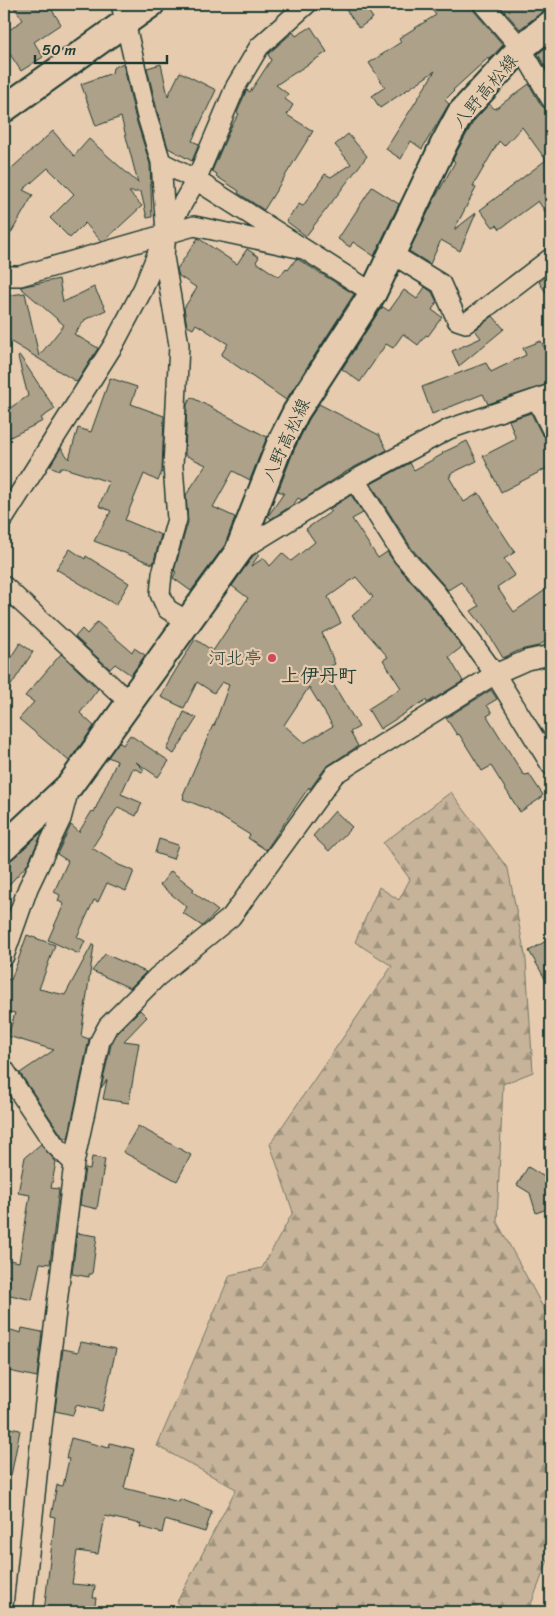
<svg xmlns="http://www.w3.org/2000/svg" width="555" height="1616" font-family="Sriracha,'Klee One',sans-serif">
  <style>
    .forest { fill: url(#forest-firs); stroke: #727867 }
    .building { fill: #ada18a; stroke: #1f3d34; fill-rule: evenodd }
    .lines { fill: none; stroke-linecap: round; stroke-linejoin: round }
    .street-casing { stroke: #1f3d34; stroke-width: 22 }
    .secondary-casing { stroke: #1f3d34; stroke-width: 30 }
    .street { stroke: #e7cbae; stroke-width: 19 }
    .secondary { stroke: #e7cbae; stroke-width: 26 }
    .poi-dot { fill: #d1495b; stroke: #e7cbae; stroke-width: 2 }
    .labels { text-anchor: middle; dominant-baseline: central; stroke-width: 4.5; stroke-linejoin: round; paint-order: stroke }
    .street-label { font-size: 18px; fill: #1f3d34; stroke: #e7cbae }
    .poi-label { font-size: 18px; fill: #1f3d34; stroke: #e7cbae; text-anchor: end }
    .neighbourhood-label { font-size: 19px; font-weight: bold; fill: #1f3d34; stroke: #e7cbae }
  </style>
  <defs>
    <pattern id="forest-firs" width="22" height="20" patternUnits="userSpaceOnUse" patternTransform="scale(1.25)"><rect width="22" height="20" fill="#c6b39a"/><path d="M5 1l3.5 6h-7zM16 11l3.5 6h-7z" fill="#a0937e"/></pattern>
  </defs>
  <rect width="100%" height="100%" fill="#e7cbae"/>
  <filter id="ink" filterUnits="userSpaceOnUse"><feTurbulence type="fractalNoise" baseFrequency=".02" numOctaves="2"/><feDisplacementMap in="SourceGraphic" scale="10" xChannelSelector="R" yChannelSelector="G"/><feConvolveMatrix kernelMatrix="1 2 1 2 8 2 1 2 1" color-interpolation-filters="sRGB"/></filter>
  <g filter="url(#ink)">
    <path class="forest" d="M451,792L508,869L526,960L533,1072L503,1084L497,1222L551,1322V1559L548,1560L528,1612H189L177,1602L236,1489L157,1446L230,1275L262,1268L293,1212L270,1144L392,966L355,942L379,887L399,900L410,879L383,843Z"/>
    <path class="building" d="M12,4H48L61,24L34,42L43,57L21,71L4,45V34L23,20Z
      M342,4H363L373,18L359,28Z
      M427,4H472L474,11L503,45L489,60L488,58L453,90L454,91L445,100L449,104L422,149L411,141L401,159L386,149L435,71L380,108L372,96L385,87L369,63L401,42L399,38L436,15Z
      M498,4H551V5L520,29Z
      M311,27L327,52L276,85L288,94L285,99L293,105L287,115L313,131L264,210L238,193L239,191L216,176L217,174L212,171L231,127L239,114L237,113L246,91L247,90L250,92L271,60L268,54L293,32L296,36Z
      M551,43V77L538,54Z
      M123,63L135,116L150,164L152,217L147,218L141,192H129L142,206L105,240L101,241L85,223L70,238L50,218L74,194L48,168L23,190L33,195L4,245V175L53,131L74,156L89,139L138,183L121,117L96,126L81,84L112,73L113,68Z
      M161,64L168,96L180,72L216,90L192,141L199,144L192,161L168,148L157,110L147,68Z
      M529,84L541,105L551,114V220L538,201L500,229L497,225L493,227L480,210L546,160L522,127L504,146L499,141L473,186L476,188L454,230L476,213L460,251L441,240L430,264L409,251L434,200L455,162L453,160L457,151L475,119L489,104L495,109Z
      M348,134L367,156L306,236L286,221L299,204L303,206L325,174L331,177L351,164L335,145Z
      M372,187L399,204L374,256L353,242L350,247L338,239Z
      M198,238L237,264L247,249L259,257L256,262L279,277L286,268L288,270L296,259L299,260L354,294L286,400L221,355L228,344L196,324L193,329L187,326L184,308L197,288L179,276L177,269Z
      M551,272V300L539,282Z
      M59,279L63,302L94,287L106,310L86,319L74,334L98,348L77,382L8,340L4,314V296L25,293L39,356L64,325L20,287Z
      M425,287L432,292L437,302L432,310L442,317L428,336L426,335L418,345L403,334L393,348L386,344L360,382L342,369L379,311L383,307L389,311L404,290L417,299Z
      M493,316L504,329L459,366L452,351L481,338L475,330Z
      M541,341L544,347L551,345V383L488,404L483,394L432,414L422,387L486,363L491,372L526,355L523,348Z
      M20,356L55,409L41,418L43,421L4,440V412L28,396L18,357Z
      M110,378L137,387L131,404L164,416L162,471L158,481L144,474L125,520L161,535L153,564L94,541L111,511L99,506L109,482L61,467L59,470L50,466L61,448L69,459L78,428L91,432Z
      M191,397L267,437L250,480L233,471L213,507L235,517L225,545L191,591L173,578L176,572L174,571L188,522L186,495L206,465L185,455L187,405Z
      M319,404L379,435L387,450L349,470L302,500L298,498L294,504L271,519L268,516L284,493L278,491L294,450L309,419Z
      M531,413L541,433L548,439L551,445V466L501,492L483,456L516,439L509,420Z
      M467,441L477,461L450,474L451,476L449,477L464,502L479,493L490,511H488L515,552L504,559L515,575L497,587L514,612L551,586V638L538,646L520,650L503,658L486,630L471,611L479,606L461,582L448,590L412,549L371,484L410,463L414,470L443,454L442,453Z
      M351,495L363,513L352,519L378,558L387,552L395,563L427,600L462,647L449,657L463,681L427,703L426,700L380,729L368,709L401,688L383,660L388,657L352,616L373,597L356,577L328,597L341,623L322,633L335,664L324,669L359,727L350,732L358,746L326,767L310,789L309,787L266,850L248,838L250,835L208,809L183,799L184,796L183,795L213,725L214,726L229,685L222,682L214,693L197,682L184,708L161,697L171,678L195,639L213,651L248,598L232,586L252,557L257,553L259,555L251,566L264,558L270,566L282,553L291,561L315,542L306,529L332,511L328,510ZM309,687L333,726L304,743L284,725Z
      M70,549L85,559L86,556L129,583L116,605L56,569Z
      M97,622L132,652L134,648L145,655L131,675L115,664L110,669L75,637L82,629L87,634Z
      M20,643L33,652L4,696V668Z
      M61,654L98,689L80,713L94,726L69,761L19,719L34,702L25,696Z
      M491,690L497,699L487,705L492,713L487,716L523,774L526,775L529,774L543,795L541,797V798L520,812L491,766L482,771L459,734L457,735L446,718Z
      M184,712L197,718L174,754L167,750Z
      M130,735L169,761L158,777L136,762L144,770L142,772L133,768L121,794L142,803L136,816L118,807L92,848L119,865L134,871L126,891L107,883L98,902L94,900L77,937L85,941L79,954L48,940L64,904L58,901L60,895L54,892L68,861L57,854L71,825L79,832L92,811L94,812L117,761L108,757L119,742L123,745Z
      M335,811L352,827L329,851L313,836Z
      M43,831L27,865L4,890V866Z
      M159,839L178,845L173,859L155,853Z
      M171,871L194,889L192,891L218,911L202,926L183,913L187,907L160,885Z
      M27,935L55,945L39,989L65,995L92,945H94L81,1036L89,1039L68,1139L62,1136L20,1073L54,1050L8,1036L15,1013L4,1011V978L11,980Z
      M551,938V989L529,951Z
      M105,954L146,972L130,988L92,971Z
      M140,1010L147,1017L124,1041L139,1043L129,1103L103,1099L107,1080L101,1088L111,1045L117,1033Z
      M138,1126L191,1155L177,1181L123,1152Z
      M41,1144L56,1162L51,1188L59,1189L50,1264L40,1263L32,1300L6,1294L10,1276L4,1275V1259L19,1262L30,1195L18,1193L25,1157Z
      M92,1157L105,1159L97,1209L80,1205L85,1168L90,1169Z
      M528,1167L551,1181V1202L547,1209L536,1213L530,1193L517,1185Z
      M77,1233L97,1236L92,1274H89V1277L72,1274Z
      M4,1328L21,1333L22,1328L42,1332L37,1377L4,1370Z
      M81,1342L116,1349L102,1411L76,1405L73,1415L55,1411L63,1349L78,1352Z
      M4,1427L20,1430L11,1476L4,1475Z
      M71,1438L109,1448L110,1443L134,1449L124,1488L179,1502L180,1499L212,1511L205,1532L165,1520L162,1533L140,1527L141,1524L105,1516L98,1554L77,1551L72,1584L95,1586L93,1598H96L94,1612H44L55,1517L51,1516L57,1485L63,1486L69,1459L66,1458Z"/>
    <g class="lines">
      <g class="street-casing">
        <path id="street" d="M121,4L146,113L161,162L166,232L164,257L179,345L173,466L177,519L162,574L160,594L167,609L189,622
          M483,4L521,48L551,99
          M161,162L196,180L373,293
          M392,254L441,284L457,320L466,323L551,258
          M4,276H20L194,226L303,249
          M537,399L551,428
          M355,480L403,556L436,593L495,674L551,765
          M4,518L114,344L143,289L166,232L196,180L236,86L259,47L307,4
          M238,552L355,480L449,429L551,394
          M4,586L130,703
          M4,956L28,888L61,819L70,785
          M4,1069L54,1144L74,1163L42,1427L23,1612
          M74,1163L100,1041L108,1026L157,977L231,917L335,774L495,674L527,660L551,655"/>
      </g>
      <g class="secondary-casing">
        <path id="secondary" d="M4,109L151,4
          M4,847L70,785L238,552L280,444L296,412L373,293L444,144L460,114L521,48L551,24"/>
      </g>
      <use href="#street" class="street"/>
      <use href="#secondary" class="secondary"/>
    </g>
  </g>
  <circle class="poi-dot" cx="272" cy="658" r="5"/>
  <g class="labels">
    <g class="street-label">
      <text transform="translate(485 91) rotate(-50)">八野高松線</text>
      <text transform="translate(286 440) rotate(-65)">八野高松線</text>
    </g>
    <g class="poi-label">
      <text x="262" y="658">河北亭</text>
    </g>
    <g class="neighbourhood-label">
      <text x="319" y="675">上伊丹町</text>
    </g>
  </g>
  <rect width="555" height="1616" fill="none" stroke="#e7cbae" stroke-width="20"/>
  <rect x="10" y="10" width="535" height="1596" fill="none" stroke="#1f3d34" stroke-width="2" filter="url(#ink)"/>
  <path d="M35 55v8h132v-8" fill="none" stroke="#1f3d34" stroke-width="2.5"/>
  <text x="42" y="55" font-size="15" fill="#1f3d34" stroke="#e7cbae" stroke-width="4" paint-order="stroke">50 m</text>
</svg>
